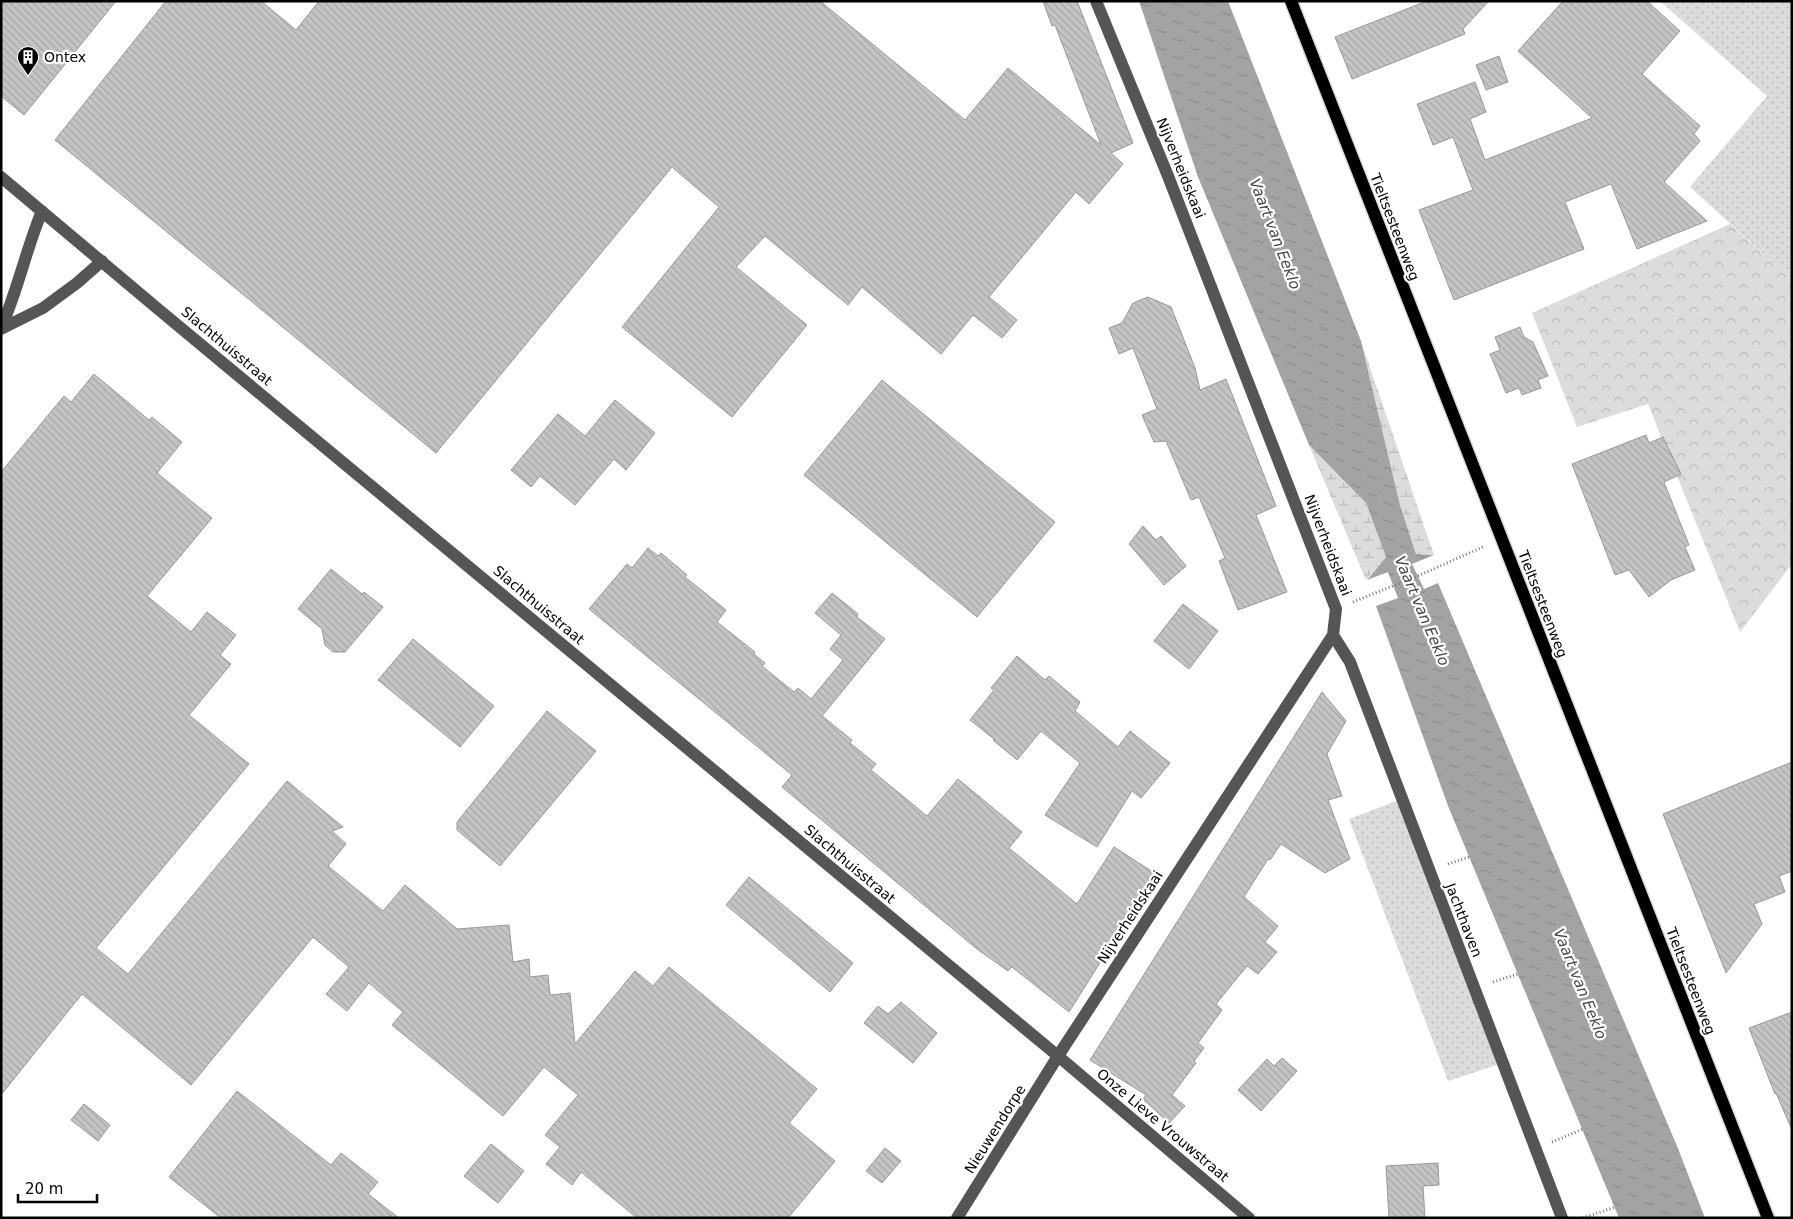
<svg xmlns="http://www.w3.org/2000/svg" width="1793" height="1219" font-family="'DejaVu Sans',sans-serif">
  <style>
    .green { fill: url(#green-dots) }
    .forest { fill: url(#forest-crowns) }
    .wetland { fill: url(#wetland-marsh) }
    .water { fill: url(#water-ripples) }
    .building { fill: url(#building-back-hatch); stroke: #999 }
    .lines { fill: none; stroke-linecap: round; stroke-linejoin: round }
    .major-casing { stroke: #dbdbdb; stroke-width: 15 }
    .path { stroke: #777; stroke-width: 3; stroke-dasharray: 1 2.5; stroke-linecap: butt }
    .minor { stroke: #555; stroke-width: 12 }
    .major { stroke: #000; stroke-width: 12 }
    .labels { text-anchor: middle; dominant-baseline: central; stroke-width: 4.5; stroke-linejoin: round; paint-order: stroke }
    .poi-label { font-size: 14px; fill: #000; stroke: #fff; text-anchor: start }
    .street-label { font-size: 14px; fill: #000; stroke: #fff }
    .water-label { font-size: 15px; font-style: italic; fill: #444; stroke: #fff }
  </style>
  <defs>
    <pattern id="green-dots" width="8" height="8" patternUnits="userSpaceOnUse" patternTransform="scale(1.25)"><rect width="8" height="8" fill="#dcdcdc"/><path d="M2 2h.1M6 6h.1" fill="none" stroke="#bbb" stroke-width="1.8" stroke-linecap="round"/></pattern>
    <pattern id="forest-crowns" width="20" height="18" patternUnits="userSpaceOnUse" patternTransform="scale(1.25)"><rect width="20" height="18" fill="#dcdcdc"/><path d="M2 6a3 3 0 1 1 6 0M12 15a3 3 0 1 1 6 0" fill="none" stroke="#bbb"/></pattern>
    <pattern id="wetland-marsh" width="20" height="14" patternUnits="userSpaceOnUse" patternTransform="scale(1.25)"><rect width="20" height="14" fill="#dcdcdc"/><path d="M1 5h8M5 5V1M11 12h8M15 12V8" fill="none" stroke="#bbb"/></pattern>
    <pattern id="water-ripples" width="26" height="14" patternUnits="userSpaceOnUse" patternTransform="scale(1.25)"><rect width="26" height="14" fill="#a3a3a3"/><path d="M2 4q2-2 4 0t4 0M15 11q2-2 4 0t4 0" fill="none" stroke="#8b8b8b"/></pattern>
    <pattern id="building-back-hatch" width="6" height="6" patternUnits="userSpaceOnUse" patternTransform="scale(1.25)"><rect width="6" height="6" fill="#c4c4c4"/><path d="M-1 5l2 2M0 0l6 6M5-1l2 2" fill="none" stroke="#a7a7a7"/></pattern>
  </defs>
  <rect width="100%" height="100%" fill="#fff"/>
  <path class="green" d="M1660,1H1792V280L1690,187L1767,96Z
    M1402,799L1503,1063L1448,1081L1349,819Z"/>
  <path class="forest" d="M1730,224L1792,280V564L1740,632L1648,404L1577,427L1532,313Z"/>
  <path class="wetland" d="M1361,341L1434,555L1416,554L1400,505Z
    M1309,445L1366,503L1386,557L1366,580Z"/>
  <path class="water" d="M1139,1H1228L1361,341L1400,505L1416,554L1434,555L1412,564L1424,589L1438,583L1677,1146L1705,1218H1619L1448,806L1376,606L1398,598L1388,572L1367,580L1386,557L1366,503L1309,445L1198,177Z"/>
  <path class="building" d="M1,1H116L24,115L1,96Z
    M166,1H261L296,30L319,1H820L965,120L1008,68L1101,145L1055,25L1052,26L1043,1H1077L1133,143L1111,153L1123,164L1089,204L1076,192L989,297L1017,320L1002,338L973,315L941,354L862,287L848,305L765,236L736,267L807,325L732,417L622,327L719,207L672,167L436,453L55,140Z
    M1427,1H1489L1463,29L1465,34L1352,79L1335,37Z
    M1563,1H1647L1680,31L1642,74L1700,126L1694,134L1700,141L1664,182L1707,221L1637,249L1611,184L1565,202L1584,249L1454,300L1419,210L1473,190L1453,137L1433,145L1417,104L1475,82L1486,112L1470,119L1485,160L1592,118L1518,51Z
    M1499,56L1508,82L1486,90L1476,65Z
    M1148,297L1171,307L1195,368L1200,390L1226,379L1276,506L1256,515L1287,592L1238,610L1219,561L1225,558L1199,497L1191,500L1166,441L1154,442L1142,415L1157,409L1133,348L1119,354L1109,328L1122,323L1133,303Z
    M1520,327L1524,337L1533,342L1548,376L1538,380L1541,388L1522,395L1519,388L1506,393L1490,354L1500,350L1495,337Z
    M94,374L149,420L152,417L182,442L157,473L212,518L147,596L191,632L207,612L236,635L220,655L231,664L189,715L249,764L96,948L128,974L287,781L343,827L332,831L346,844L328,866L383,911L405,885L457,929L509,925L513,962L529,959L530,977L548,975L550,995L570,993L575,1044L635,971L653,986L669,967L817,1089L789,1123L835,1161L788,1218H637L581,1172L572,1185L546,1164L560,1147L545,1135L578,1095L544,1067L503,1116L392,1025L403,1012L369,983L347,1011L326,994L349,967L313,937L191,1085L82,994L1,1095V472L64,396L71,402Z
    M882,380L1055,522L977,617L804,475Z
    M615,400L655,433L626,470L614,459L575,505L540,476L531,487L511,470L558,414L585,436Z
    M1646,435L1649,443L1663,437L1681,474L1664,482L1689,545L1685,547L1695,570L1671,580L1649,597L1629,570L1615,575L1572,464Z
    M1143,526L1156,540L1161,536L1186,566L1164,585L1129,544Z
    M648,548L658,556L661,553L687,575L685,577L726,610L717,622L755,652L754,654L765,663L762,666L794,692L798,688L811,699L843,660L830,649L841,635L815,613L832,593L858,614L857,617L885,639L822,716L852,740L850,743L876,764L871,770L927,816L958,779L1022,832L1009,848L1077,904L1114,847L1156,874L1069,1012L1012,967L1008,971L977,949L782,787L792,775L589,609L627,564L632,568Z
    M331,569L362,594L364,592L383,607L345,652H333L325,645L322,629L298,609Z
    M1183,604L1218,631L1189,669L1154,641Z
    M413,639L494,706L460,747L378,680Z
    M1017,656L1045,680L1049,676L1080,702L1075,711L1118,747L1130,731L1170,763L1141,798L1132,791L1097,847L1045,815L1080,763L1041,731L1017,760L993,740L994,739L970,720L994,690L991,688Z
    M1322,692L1346,721L1327,754L1342,796L1328,800L1350,859L1325,873L1281,844L1270,860L1268,859L1244,897L1278,926L1265,942L1277,952L1258,974L1247,966L1216,1004L1222,1010L1198,1043L1204,1048L1194,1061L1196,1063L1172,1095L1185,1106L1169,1123L1143,1099L1146,1095L1090,1060Z
    M547,711L596,751L500,866L457,830V822Z
    M1792,762V871L1779,876L1785,892L1754,904L1762,924L1726,973L1663,814Z
    M749,877L853,963L830,992L726,905Z
    M901,1002L937,1033L913,1063L864,1023L878,1006L888,1014Z
    M1792,1012V1130L1776,1093L1775,1094L1749,1028Z
    M1282,1058L1297,1071L1261,1111L1238,1090L1267,1059L1274,1066Z
    M237,1091L331,1165L341,1153L378,1182L368,1194L399,1218H221L169,1177Z
    M84,1104L110,1125L98,1141L71,1120Z
    M491,1144L524,1171L498,1203L464,1176Z
    M885,1148L901,1161L882,1183L866,1171Z
    M1438,1163L1439,1185L1423,1186L1425,1218H1389L1386,1166Z"/>
  <g class="lines">
    <g class="major-casing">
      <path id="major" d="M1291,1L1768,1218"/>
    </g>
    <path class="path" d="M1353,602L1420,575L1485,546
      M1448,864L1469,857
      M1493,982L1518,974
      M1552,1142L1583,1129
      M1583,1218L1615,1207"/>
    <path class="minor" d="M1,177L158,309L1058,1056L1249,1218
      M1,328C18,290 26,249 42,211
      M1,329L43,308L77,283L102,261
      M1333,635L1350,662L1562,1218
      M957,1218L1058,1056L1333,635L1336,609L1168,176L1096,1"/>
    <use href="#major" class="major"/>
  </g>
  <defs>
    <g id="building-pin" transform="scale(1.125)"><path d="M0 17L-7.5 6A9.5 9.5 0 1 1 7.5 6Z" fill="#000" stroke="#fff"/><path d="M-4-6H4V6H1V3H-1V6H-4ZM-2.5-4.3h1.7v1.8h-1.7ZM.8-4.3h1.7v1.8H.8ZM-2.5-1h1.7V.8h-1.7ZM.8-1h1.7V.8H.8Z" fill="#fff"/></g>
  </defs>
  <g fill-rule="evenodd">
    <use href="#building-pin" x="28" y="57"/>
  </g>
  <g class="labels">
    <g class="poi-label">
      <text x="44" y="57">Ontex</text>
    </g>
    <g class="street-label">
      <text transform="translate(1181 168) rotate(68)">Nijverheidskaai</text>
      <text transform="translate(1395 227) rotate(69)">Tieltsesteenweg</text>
      <text transform="translate(227 346) rotate(40)">Slachthuisstraat</text>
      <text transform="translate(1328 545) rotate(69)">Nijverheidskaai</text>
      <text transform="translate(1543 604) rotate(69)">Tieltsesteenweg</text>
      <text transform="translate(539 605) rotate(40)">Slachthuisstraat</text>
      <text transform="translate(850 864) rotate(40)">Slachthuisstraat</text>
      <text transform="translate(1130 917) rotate(-57)">Nijverheidskaai</text>
      <text transform="translate(1464 920) rotate(69)">Jachthaven</text>
      <text transform="translate(1691 981) rotate(69)">Tieltsesteenweg</text>
      <text transform="translate(1163 1125) rotate(40)">Onze Lieve Vrouwstraat</text>
      <text transform="translate(995 1129) rotate(-58)">Nieuwendorpe</text>
    </g>
    <g class="water-label">
      <text transform="translate(1275 234) rotate(69)">Vaart van Eeklo</text>
      <text transform="translate(1422 611) rotate(67)">Vaart van Eeklo</text>
      <text transform="translate(1580 984) rotate(68)">Vaart van Eeklo</text>
    </g>
  </g>
  <rect width="1793" height="1219" fill="none" stroke="#000000" stroke-width="5"/>
  <path d="M18 1194v8h79v-8" fill="none" stroke="#000000" stroke-width="2.5"/>
  <text x="25" y="1194" font-size="15" fill="#000000" stroke="#ffffff" stroke-width="4" paint-order="stroke">20 m</text>
</svg>
